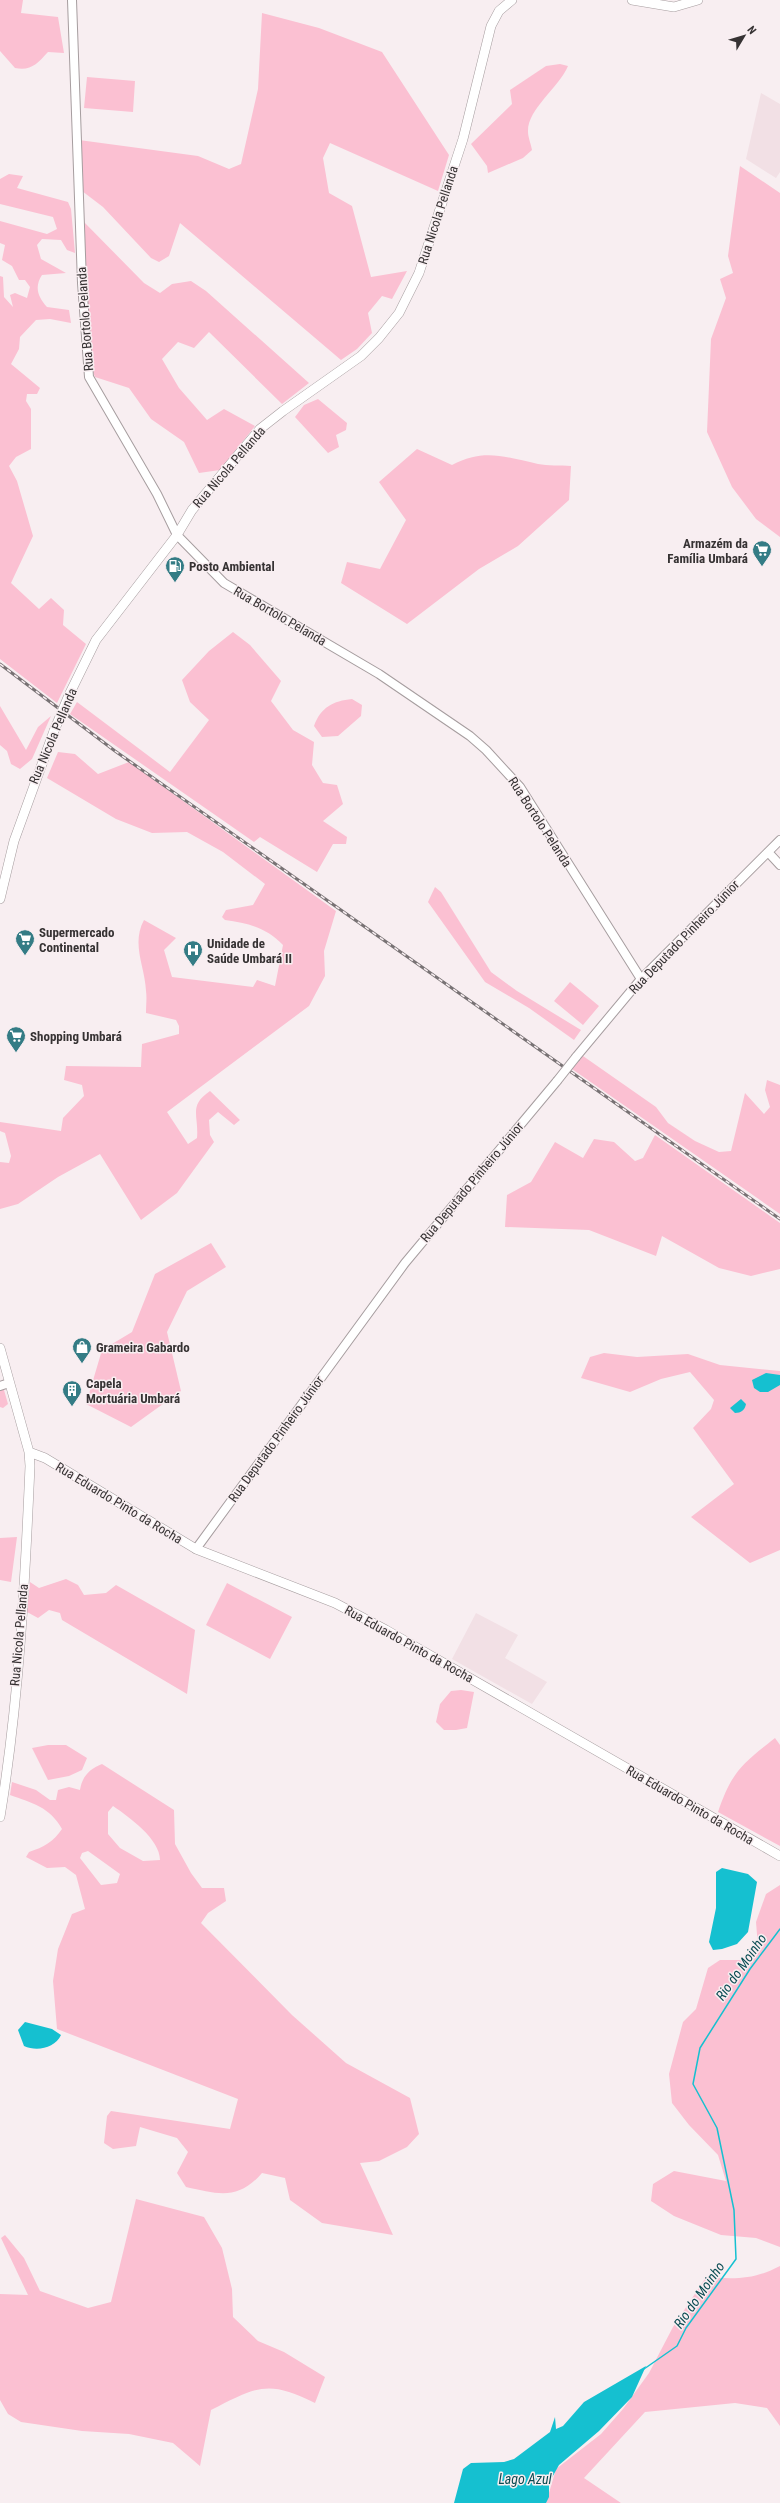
<svg xmlns="http://www.w3.org/2000/svg" width="780" height="2503" font-family="'Roboto Condensed',sans-serif">
  <style>
    .built { fill: #f2e0e5 }
    .green { fill: #fbc0d2; fill-rule: evenodd }
    .water { fill: #15c0d0 }
    .lines { fill: none; stroke-linecap: round; stroke-linejoin: round }
    .stream { stroke: #15c0d0; stroke-width: 1.5 }
    .tertiary-casing { stroke: #a69d9f; stroke-width: 10 }
    .secondary-casing { stroke: #a69d9f; stroke-width: 10 }
    .tertiary { stroke: #fff; stroke-width: 8 }
    .secondary { stroke: #fff; stroke-width: 9 }
    .rail-casing { stroke: #787274; stroke-width: 3 }
    .rail { stroke: #f8eef1; stroke-width: 1.5; stroke-dasharray: 4.5; stroke-linecap: butt }
    .tertiary-bridge-casing { stroke: #a69d9f; stroke-width: 10; stroke-linecap: butt }
    .secondary-bridge-casing { stroke: #a69d9f; stroke-width: 10; stroke-linecap: butt }
    .tertiary-bridge { stroke: #fff; stroke-width: 8 }
    .secondary-bridge { stroke: #fff; stroke-width: 9 }
    .labels { text-anchor: middle; dominant-baseline: central; stroke-width: 3; stroke-linejoin: round; paint-order: stroke }
    .street-label { font-size: 13px; fill: #363233; stroke: #f8eef1 }
    .poi-label { font-size: 13px; font-weight: bold; fill: #363233; stroke: #f8eef1; text-anchor: start }
    .water-label { font-size: 14px; font-style: italic; fill: #094b52; stroke: #f8eef1 }
  </style>
  <rect width="100%" height="100%" fill="#f8eef1"/>
  <path class="built" d="M761,93L780,104V172L776,178L746,159Z
    M476,1613L518,1635L505,1658L547,1682L532,1704L452,1659Z"/>
  <path class="green" d="M0,0H23L21,13L58,17L64,53L48,52C37,64 31,71 15,68L0,51Z
    M262,13L319,28L382,52L449,155L438,191L330,143L323,158L329,193L352,206L371,277L407,271L392,299L382,296L368,313L372,333L357,349L341,360L180,223L169,256L159,262L151,258L103,207L82,191L79,140L198,156L229,169L241,164L258,89Z
    M560,64L568,66C559,88 527,109 528,132C528,137 531,144 532,150L523,158L488,173L487,166L471,144L512,104L510,90L546,66Z
    M87,77L135,81L133,112L84,108Z
    M740,166L780,193V537L756,519L732,487L707,432L711,339L726,298L720,279L733,273L728,256Z
    M9,174L23,176L17,188L68,202L71,209L75,253L67,250L61,240L42,239L37,245L41,259L66,273L42,275C34,287 38,297 47,307L69,310L71,323L50,319L36,320L20,337L19,349L11,364L40,388L37,394H27L26,401L31,409V449L16,457L9,466L17,481L33,536L11,583L39,609L51,598L64,610L63,625L86,644L57,703L0,659V276L3,277L4,297L13,307L10,295L15,293L27,298L30,287L25,280H19L12,266L2,260L5,245L0,243V221L47,234L57,229L53,217L0,204V179Z
    M83,221L144,283L160,293L172,284L191,281L206,291L309,383L282,404L209,332L194,348L178,342L162,359L179,388L207,420L224,409L255,426L220,470L199,473L184,442L151,419L129,388L95,377L89,362Z
    M318,399L347,423L346,430L336,435L339,447L328,453L295,417L304,405Z
    M417,449L452,465C484,448 505,457 538,464C548,466 560,465 571,466L569,500L518,546L479,569L407,624L341,583L347,562L380,569L406,520L379,482Z
    M233,632L250,645L281,681L271,701L293,730L314,742L312,765L323,783L337,785L343,804L323,821L347,837L346,844H333L317,872L260,837L254,842L70,714L77,702L170,772L209,720L190,702L182,680L209,651Z
    M352,699L362,705L361,716L338,736L322,737L314,726C321,707 333,701 352,699Z
    M0,706L26,750L38,727L51,716L32,759L20,769L11,764L7,751L0,745Z
    M58,752L75,754L98,774L129,762L336,911L324,951L325,976L309,1006L167,1112L188,1144L197,1138C199,1115 188,1106 210,1091L240,1120L234,1125L218,1112L209,1120L210,1135L214,1142L177,1193L141,1220L100,1154L58,1177L18,1204L0,1209V1162L9,1163L11,1156L5,1133L0,1131V1122L61,1131L63,1118L84,1096L82,1085L64,1080L66,1066L141,1067L142,1044L179,1034V1026L176,1020L146,1013C146,1005 147,998 146,991C145,966 131,944 144,920L176,938L164,950L172,977L253,987L257,980L275,986L283,945C267,928 248,923 225,920L222,917L226,910L253,905L265,884L223,852L187,832L152,833L116,819L47,778Z
    M435,887L441,892L491,972L517,991L581,1030L574,1040L529,1008L485,982L428,902Z
    M570,982L599,1006L583,1025L554,1001Z
    M583,1056L656,1107L668,1123L695,1141L719,1152L731,1151L745,1093L764,1114L770,1107L765,1090L767,1080L780,1085V1214L572,1069Z
    M655,1135L780,1223V1269L751,1276L719,1268L662,1236L656,1256L589,1230L505,1227L507,1195L531,1182L555,1142L583,1158L594,1139L614,1142L635,1161L643,1158Z
    M211,1243L226,1267L187,1291L167,1332L181,1391L131,1427L86,1404L102,1350L132,1332L155,1274Z
    M604,1353L637,1357L688,1354L720,1365L780,1371V1550L750,1563L691,1517L734,1484L693,1428L711,1409L714,1400L690,1372L661,1379L630,1392L581,1378L590,1357Z
    M0,1388L4,1390L8,1404L3,1408L0,1407Z
    M17,1537L11,1582L0,1580V1538Z
    M66,1579L78,1585L84,1595L106,1593L116,1585L195,1630L187,1694L62,1620L60,1613L49,1610L38,1618L27,1612L30,1582L39,1588Z
    M227,1583L292,1617L270,1659L206,1625Z
    M461,1690L474,1692L467,1728L456,1730H444L436,1722L440,1704L451,1691Z
    M775,1738L780,1745V1846L718,1812C732,1771 742,1764 775,1738Z
    M48,1745H66L87,1758L82,1770L69,1776L48,1780L32,1748Z
    M102,1764L174,1810L175,1844L191,1873L202,1888H224L226,1901L208,1913L201,1923L292,2015L346,2063L410,2098L419,2134L407,2147L379,2161L360,2163L393,2235L322,2223L290,2200L285,2178L262,2173C238,2201 218,2194 186,2187L177,2173L188,2152L177,2138L140,2127L136,2146L113,2149L104,2143L107,2116L111,2111L230,2129L238,2099L57,2029L53,1981L58,1949L72,1914L85,1909L76,1875L65,1867L47,1868L26,1857L29,1852C44,1847 53,1842 62,1829C50,1807 32,1803 10,1795L12,1782L36,1790L50,1800H56L58,1790L69,1787L80,1790C82,1777 89,1769 102,1764ZM113,1806C129,1817 160,1839 160,1860L143,1861L120,1848L108,1834V1812ZM88,1851L120,1874L117,1883L101,1885L80,1858L82,1853Z
    M780,1885V2247L756,2238L721,2235L674,2216L651,2201L653,2184L674,2171L726,2181L718,2155L689,2125L672,2103L669,2074L683,2022L696,2009L708,1968L720,1960H741L758,1947L756,1922L766,1894Z
    M136,2199L204,2217L222,2248L232,2289L233,2317L258,2341L284,2352L325,2377L315,2403C267,2379 257,2387 211,2410L200,2466L173,2443L129,2434L82,2431L21,2422L8,2414L0,2400V2294L28,2295L1,2238L5,2235L24,2258L40,2291L88,2308L111,2302Z
    M780,2266V2426L767,2408L735,2403L645,2412L584,2478L621,2503H546L556,2469L601,2434L623,2409L649,2373L673,2327L706,2277C735,2279 753,2280 780,2266Z"/>
  <path class="water" d="M766,1373L780,1375V1385L768,1392H760L754,1388L752,1380Z
    M741,1399L746,1404C745,1410 741,1413 735,1413L730,1408Z
    M722,1868L748,1874L757,1882L748,1932L737,1944L722,1949L713,1950L709,1942L716,1908V1872Z
    M25,2022L52,2029L61,2035C55,2048 37,2052 24,2046L18,2030Z
    M646,2366L632,2397L599,2431L559,2465L549,2483V2497L546,2503H454L463,2469L471,2463L504,2462L514,2459L550,2432L555,2417L556,2429L563,2426L584,2402Z"/>
  <g class="lines">
    <path class="stream" d="M644,2369L677,2346L686,2328L736,2259L734,2210L717,2128L693,2084L700,2048L750,1969L780,1929"/>
    <g class="tertiary-casing">
      <path id="tertiary" d="M72,0L82,283L89,377L157,494L177,535L224,583L379,674L470,736L486,750L520,787L641,979
        M768,852L780,865
        M576,1057L641,979L780,840
        M0,1386L9,1383
        M196,1549L405,1263L557,1081"/>
    </g>
    <g class="secondary-casing">
      <path id="secondary" d="M632,0L674,7L698,0
        M69,695L96,640L177,535L192,510L244,448L260,429L283,411L361,356L379,338L399,313L419,273L463,139L491,26L499,11L512,0
        M0,899L14,841L54,731
        M0,1348L29,1452L30,1466C25,1583 19,1702 0,1817
        M29,1452L45,1458L196,1549L335,1603L386,1630L780,1856"/>
    </g>
    <use href="#tertiary" class="tertiary"/>
    <use href="#secondary" class="secondary"/>
    <g class="rail-casing">
      <path id="rail" d="M0,664L115,751L780,1219"/>
    </g>
    <use href="#rail" class="rail"/>
    <g class="tertiary-bridge-casing">
      <path id="tertiary-bridge" d="M557,1081L576,1057"/>
    </g>
    <g class="secondary-bridge-casing">
      <path id="secondary-bridge" d="M54,731L69,695"/>
    </g>
    <use href="#tertiary-bridge" class="tertiary-bridge"/>
    <use href="#secondary-bridge" class="secondary-bridge"/>
  </g>
  <defs>
    <g id="supermarket-pin" transform="scale(1)"><path d="M0 17L-7.5 6A9.5 9.5 0 1 1 7.5 6Z" fill="#347c85" stroke="#f8eef1"/><path d="M-6-5.5h2.5l.6 2H6L4.5 2H-2.5L-4.4-4H-6ZM-1.5 3.2a1.3 1.3 0 1 0 .1 0ZM3 3.2a1.3 1.3 0 1 0 .1 0Z" fill="#fff"/></g>
    <g id="fuel-pin" transform="scale(1)"><path d="M0 17L-7.5 6A9.5 9.5 0 1 1 7.5 6Z" fill="#347c85" stroke="#f8eef1"/><path d="M-5.5-6h7V0h2V4h1.3V-2.5L3-4.5l.8-.8L6-3V5H2.5V1h-1V6h-7ZM-4.2-4.7v3.2H.2V-4.7Z" fill="#fff"/></g>
    <g id="hospital-pin" transform="scale(1)"><path d="M0 17L-7.5 6A9.5 9.5 0 1 1 7.5 6Z" fill="#347c85" stroke="#f8eef1"/><path d="M-5-5h3v3.5h4V-5h3V5h-3V1.5h-4V5h-3Z" fill="#fff"/></g>
    <g id="shop-pin" transform="scale(1)"><path d="M0 17L-7.5 6A9.5 9.5 0 1 1 7.5 6Z" fill="#347c85" stroke="#f8eef1"/><path d="M-5-2.5h2.3a2.7 3.5 0 0 1 5.4 0H5L5.5 6h-11ZM-1.5-2.5h3a1.5 2.3 0 0 0-3 0Z" fill="#fff"/></g>
    <g id="building-pin" transform="scale(1)"><path d="M0 17L-7.5 6A9.5 9.5 0 1 1 7.5 6Z" fill="#347c85" stroke="#f8eef1"/><path d="M-4-6H4V6H1V3H-1V6H-4ZM-2.5-4.3h1.7v1.8h-1.7ZM.8-4.3h1.7v1.8H.8ZM-2.5-1h1.7V.8h-1.7ZM.8-1h1.7V.8H.8Z" fill="#fff"/></g>
  </defs>
  <g fill-rule="evenodd">
    <use href="#supermarket-pin" x="762" y="550"/>
    <use href="#fuel-pin" x="175" y="566"/>
    <use href="#supermarket-pin" x="25" y="939"/>
    <use href="#hospital-pin" x="193" y="950"/>
    <use href="#supermarket-pin" x="16" y="1036"/>
    <use href="#shop-pin" x="82" y="1347"/>
    <use href="#building-pin" x="72" y="1390"/>
  </g>
  <g class="labels">
    <g class="street-label">
      <text transform="translate(438 215) rotate(-72)">Rua Nicola Pellanda</text>
      <text transform="translate(85 319) rotate(-94)">Rua Bortolo Pelanda</text>
      <text transform="translate(229 467) rotate(-49)">Rua Nicola Pellanda</text>
      <text transform="translate(280 616) rotate(30)">Rua Bortolo Pelanda</text>
      <text transform="translate(53 736) rotate(-67)">Rua Nicola Pellanda</text>
      <text transform="translate(540 822) rotate(57)">Rua Bortolo Pelanda</text>
      <text transform="translate(684 937) rotate(-46)">Rua Deputado Pinheiro Júnior</text>
      <text transform="translate(472 1182) rotate(-50)">Rua Deputado Pinheiro Júnior</text>
      <text transform="translate(276 1439) rotate(-54)">Rua Deputado Pinheiro Júnior</text>
      <text transform="translate(119 1503) rotate(31)">Rua Eduardo Pinto da Rocha</text>
      <text transform="translate(19 1635) rotate(-85)">Rua Nicola Pellanda</text>
      <text transform="translate(409 1644) rotate(29)">Rua Eduardo Pinto da Rocha</text>
      <text transform="translate(690 1805) rotate(30)">Rua Eduardo Pinto da Rocha</text>
    </g>
    <g class="poi-label">
      <text x="748" y="543" text-anchor="end">Armazém da<tspan x="748" dy="15">Família Umbará</tspan></text>
      <text x="189" y="566">Posto Ambiental</text>
      <text x="39" y="932">Supermercado<tspan x="39" dy="15">Continental</tspan></text>
      <text x="207" y="943">Unidade de<tspan x="207" dy="15">Saúde Umbará II</tspan></text>
      <text x="30" y="1036">Shopping Umbará</text>
      <text x="96" y="1347">Grameira Gabardo</text>
      <text x="86" y="1383">Capela<tspan x="86" dy="15">Mortuária Umbará</tspan></text>
    </g>
    <g class="water-label">
      <text transform="translate(741 1967) rotate(-55)">Rio do Moinho</text>
      <text transform="translate(699 2295) rotate(-55)">Rio do Moinho</text>
      <text x="525" y="2479">Lago Azul</text>
    </g>
  </g>
  <g transform="translate(744 36) rotate(52)" stroke="#f8eef1" stroke-width="3" paint-order="stroke">
  <path d="M0-3L7 15L0 10L-7 15Z" fill="#363233"/>
  <text y="-6" font-size="11" font-weight="bold" text-anchor="middle" fill="#363233">N</text>
  </g>
</svg>
